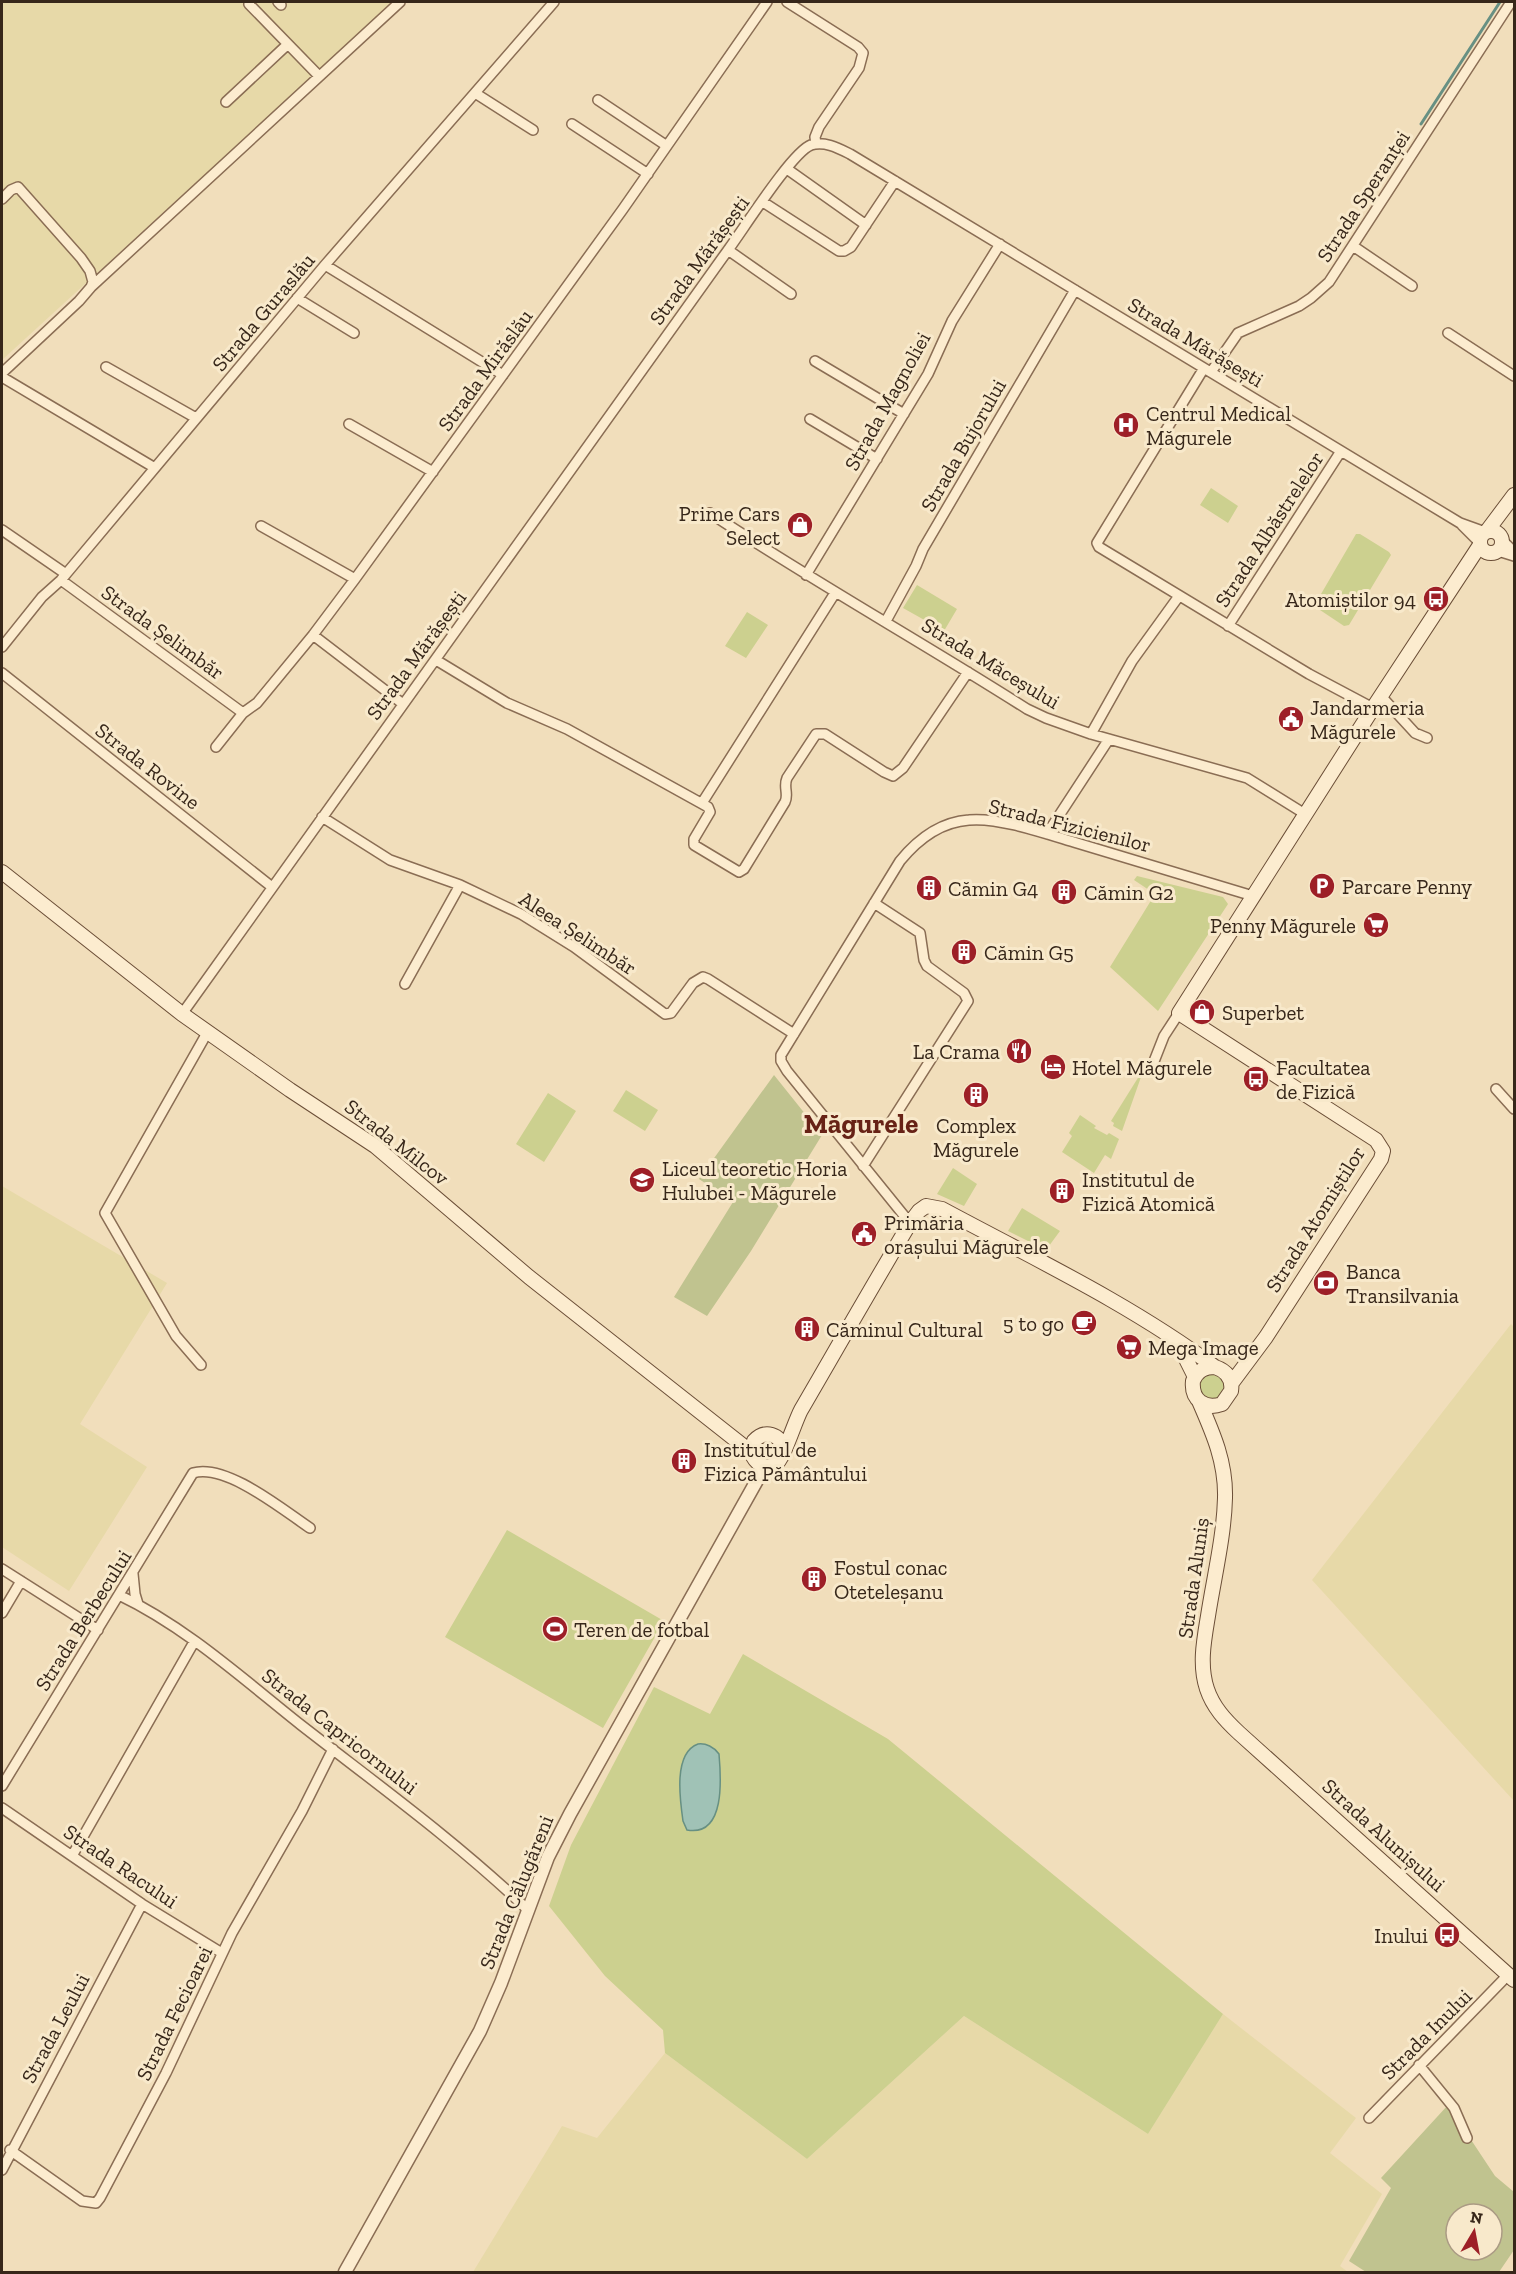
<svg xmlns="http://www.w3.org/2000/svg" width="1516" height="2274" font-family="'Zilla Slab',serif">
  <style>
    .farmland { fill: #e7d9a8 }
    .green { fill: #ccd08f }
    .cemetery { fill: #c0c38f; fill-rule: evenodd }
    .water { fill: #a0c2b6; stroke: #679083; stroke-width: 1.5 }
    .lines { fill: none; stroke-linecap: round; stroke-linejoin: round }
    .stream { stroke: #679083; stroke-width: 3 }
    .minor-casing { stroke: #8a6d54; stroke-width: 12 }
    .tertiary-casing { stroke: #8a6d54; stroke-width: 15 }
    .secondary-casing { stroke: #6b4e37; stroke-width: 16 }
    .minor { stroke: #fceccf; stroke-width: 9 }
    .tertiary { stroke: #fceccf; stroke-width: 12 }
    .secondary { stroke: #fceccf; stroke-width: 14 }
    .labels { text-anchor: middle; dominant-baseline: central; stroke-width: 6; stroke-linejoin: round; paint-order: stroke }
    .street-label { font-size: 21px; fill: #37271a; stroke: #f8e9cb }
    .poi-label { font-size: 21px; fill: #37271a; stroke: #f8e9cb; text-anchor: start }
    .district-label { font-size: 27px; font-weight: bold; fill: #672216; stroke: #f8e9cb }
  </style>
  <rect width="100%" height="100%" fill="#f1debb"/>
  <path class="farmland" d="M2,2H393L2,360Z
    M2,1186L167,1283L80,1424L147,1467L69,1591L2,1547Z
    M1511,1324L1514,1327V1801L1312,1580Z
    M1223,2014L1356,2118L1330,2153L1382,2194L1340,2266L1348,2272H473L562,2126L597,2138L665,2053L807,2159L964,2016L1148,2134Z"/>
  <path class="green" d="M1211,488L1238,506L1228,523L1200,505Z
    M1356,534H1360L1389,552L1391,555L1349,625L1344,626L1314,606Z
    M917,585L957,609L944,631L903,608Z
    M747,612L768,625L746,658L725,646Z
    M1137,876L1223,897L1228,904L1158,1011L1110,967L1155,894L1134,880Z
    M1141,1073V1077L1122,1131L1113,1126L1114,1123L1111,1121Z
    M626,1090L658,1110L645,1131L613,1111Z
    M548,1093L576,1111L544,1162L516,1144Z
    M1080,1115L1096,1126L1094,1128L1107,1135L1109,1133L1119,1139L1111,1159L1105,1155L1094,1173L1062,1152L1072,1136L1069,1133Z
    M953,1168L977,1184L964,1206L937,1194Z
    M1022,1208L1060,1231L1046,1250L1008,1231Z
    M1200 1387a12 12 0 1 1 24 0a12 12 0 1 1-24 0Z
    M507,1530L664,1621L603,1728L445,1637Z
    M743,1654L888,1739L1223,2014L1148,2134L964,2016L807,2159L665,2053L663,2030L605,1976L549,1906L571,1845L654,1687L710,1714Z"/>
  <path class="cemetery" d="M774,1075L822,1135L751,1251L707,1316L674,1297L733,1202L699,1179Z
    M1448,2105L1495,2176L1514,2192V2250L1499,2272H1366L1349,2261L1391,2188L1381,2178ZM1456,2214H1492V2250H1456Z"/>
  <path class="water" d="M698,1744C706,1743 714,1747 719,1754C721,1777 726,1837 687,1830L683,1821C680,1800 673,1753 698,1744Z"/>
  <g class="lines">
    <path class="stream" d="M1421,124L1500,2"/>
    <g class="minor-casing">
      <path id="minor" d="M250,2L249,4L319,76
        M278,2L281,5
        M787,2L858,47L863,53L859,68L819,127L815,137L816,144
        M475,93L533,130
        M598,100L667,146
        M226,102L288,44
        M572,124L648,174
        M787,169L866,225
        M2,199L11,190L18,187L81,258L90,271L93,282L91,287L79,301L2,373
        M763,202L839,251H844L851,247L895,181
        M1353,246L1412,286
        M728,250L791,294
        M325,265L503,375
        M91,287L400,2
        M297,298L354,333
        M1448,333L1514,376
        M815,361L904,414
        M106,367L196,418
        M1204,368L1097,543L1099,547L1309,674L1373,708
        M1211,372L1238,333L1299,306L1311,298L1329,282L1511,2
        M2,377L155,468
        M810,419L877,459
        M349,424L433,472
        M710,513C814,582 922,642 1027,709L1046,718L1091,734L1247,778L1305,814
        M1462,525L1480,543
        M261,526L355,579
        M2,530L66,574
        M1503,541L1514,552
        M1498,551L1514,556
        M806,575L928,374L952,321L1000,244
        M61,580L243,713
        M886,621L916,566L923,549L1075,290
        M1228,626L1341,451
        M313,635L403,704
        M2,647L42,597L61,580L325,265L554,2
        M436,660L507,703L567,729L708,807L710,812L694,839V845L739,872L744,869L785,802C789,794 783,787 787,778L816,734H825L884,772L893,776L903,768L968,672
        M2,673L272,887
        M1381,696L1415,733L1427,738
        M1091,734L1132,661L1179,596
        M216,747L243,713L257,703L313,635L355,579L623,209L767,2
        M702,803L835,593
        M322,817L390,860L460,885L521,914L574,947L665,1014L671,1013L693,983L703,977L708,979L794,1034
        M1047,834L1109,739
        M405,984L460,885
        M182,1014L728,250C743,230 792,152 811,145C825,141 838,148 850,154L1460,523L1485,532
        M1151,1069L1164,1036L1179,1013
        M1496,1089L1514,1109
        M863,1166L968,1001L964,993L927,966L924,960L920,933L874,903
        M910,1223L787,1071L781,1061V1055L900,861C918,839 940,822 969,820C999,817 1047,834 1077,843C1135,860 1194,878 1253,896
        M201,1365L176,1336L105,1213L207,1033
        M2,1569L98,1630
        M133,1574L135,1594L138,1604
        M119,1595C186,1627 243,1679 301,1725C378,1785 457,1842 528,1910
        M2,1613L21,1581
        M2,1786L193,1473C226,1463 283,1510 310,1528
        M2,1808L142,1904L222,1953
        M72,1856L194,1642
        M1419,2065L1454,2108L1467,2138
        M1369,2118L1508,1975
        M10,2150L82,2201L96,2203L100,2198L166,2073L232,1933L302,1811L333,1749
        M2,2170L142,1904"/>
    </g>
    <g class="tertiary-casing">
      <path id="tertiary" d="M345,2272L480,2031L501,1983L548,1857L570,1814L765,1466"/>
    </g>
    <g class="secondary-casing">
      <path id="secondary" d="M1480 542a11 11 0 1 1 22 0a11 11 0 1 1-22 0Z
        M1487,531L1514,495
        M2,872L182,1014L290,1090L375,1146L529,1277L751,1452
        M1177,1341L1195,1377
        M1231,1384L1266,1337L1381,1159L1383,1151L1376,1140L1179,1013L1373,708L1480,545
        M1199,1401C1213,1433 1226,1462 1225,1498C1224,1537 1214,1577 1208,1616C1204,1640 1199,1665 1207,1689C1213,1707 1225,1720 1239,1733L1514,1980
        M784,1449C780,1434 765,1429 754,1441L751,1452C755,1463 765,1471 776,1464C783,1460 795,1421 801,1410C837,1348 873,1285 910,1223L919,1211L926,1206L942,1209C1035,1259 1130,1304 1215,1367C1227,1371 1233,1379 1231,1391L1222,1404C1205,1410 1191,1400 1193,1381C1197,1371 1204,1367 1215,1367"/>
    </g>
    <use href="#minor" class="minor"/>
    <use href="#tertiary" class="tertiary"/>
    <use href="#secondary" class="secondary"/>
  </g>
  <defs>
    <g id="hospital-disc" transform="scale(1.35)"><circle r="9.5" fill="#9d1f27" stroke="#f8e9cb"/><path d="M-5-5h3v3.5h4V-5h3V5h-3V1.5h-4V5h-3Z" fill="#fff"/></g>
    <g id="shop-disc" transform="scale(1.35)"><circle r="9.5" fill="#9d1f27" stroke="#f8e9cb"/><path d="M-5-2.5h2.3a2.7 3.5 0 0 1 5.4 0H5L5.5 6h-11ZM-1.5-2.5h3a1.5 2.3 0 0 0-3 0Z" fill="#fff"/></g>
    <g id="bus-disc" transform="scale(1.35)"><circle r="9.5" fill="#9d1f27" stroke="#f8e9cb"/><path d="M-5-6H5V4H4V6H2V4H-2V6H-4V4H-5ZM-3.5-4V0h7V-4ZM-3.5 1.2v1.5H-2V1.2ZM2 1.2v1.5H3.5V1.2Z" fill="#fff"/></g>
    <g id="civic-disc" transform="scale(1.35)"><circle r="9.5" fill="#9d1f27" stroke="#f8e9cb"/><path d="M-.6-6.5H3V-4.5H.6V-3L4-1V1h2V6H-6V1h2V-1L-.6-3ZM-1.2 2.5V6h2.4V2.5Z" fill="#fff"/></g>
    <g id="parking-disc" transform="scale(1.35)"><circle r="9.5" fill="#9d1f27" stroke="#f8e9cb"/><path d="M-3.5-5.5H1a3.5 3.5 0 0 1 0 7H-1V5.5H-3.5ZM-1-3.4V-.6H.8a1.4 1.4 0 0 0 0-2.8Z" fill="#fff"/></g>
    <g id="building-disc" transform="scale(1.35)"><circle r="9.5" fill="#9d1f27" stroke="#f8e9cb"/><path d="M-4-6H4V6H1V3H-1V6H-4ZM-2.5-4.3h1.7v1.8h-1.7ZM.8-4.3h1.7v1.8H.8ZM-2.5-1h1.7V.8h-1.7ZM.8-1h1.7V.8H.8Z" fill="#fff"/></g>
    <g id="supermarket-disc" transform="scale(1.35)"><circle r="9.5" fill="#9d1f27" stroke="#f8e9cb"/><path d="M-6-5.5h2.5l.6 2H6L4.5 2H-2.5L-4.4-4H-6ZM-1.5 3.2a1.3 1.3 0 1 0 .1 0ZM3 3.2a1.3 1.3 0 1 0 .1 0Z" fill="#fff"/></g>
    <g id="restaurant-disc" transform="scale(1.35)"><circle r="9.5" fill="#9d1f27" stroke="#f8e9cb"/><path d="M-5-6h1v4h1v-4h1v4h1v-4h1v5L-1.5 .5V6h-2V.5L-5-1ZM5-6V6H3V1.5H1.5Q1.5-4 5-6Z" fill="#fff"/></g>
    <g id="hotel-disc" transform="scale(1.35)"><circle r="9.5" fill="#9d1f27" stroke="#f8e9cb"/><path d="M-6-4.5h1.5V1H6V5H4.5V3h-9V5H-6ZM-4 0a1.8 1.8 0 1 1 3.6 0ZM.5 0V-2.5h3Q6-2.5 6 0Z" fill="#fff"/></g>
    <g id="university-disc" transform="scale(1.35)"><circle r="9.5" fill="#9d1f27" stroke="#f8e9cb"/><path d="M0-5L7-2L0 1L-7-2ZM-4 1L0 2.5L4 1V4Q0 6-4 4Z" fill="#fff"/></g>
    <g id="bank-disc" transform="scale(1.35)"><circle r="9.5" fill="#9d1f27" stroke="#f8e9cb"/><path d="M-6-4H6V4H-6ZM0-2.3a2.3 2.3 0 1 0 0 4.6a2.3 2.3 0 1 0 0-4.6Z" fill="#fff"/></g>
    <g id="cafe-disc" transform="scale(1.35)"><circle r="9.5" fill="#9d1f27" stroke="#f8e9cb"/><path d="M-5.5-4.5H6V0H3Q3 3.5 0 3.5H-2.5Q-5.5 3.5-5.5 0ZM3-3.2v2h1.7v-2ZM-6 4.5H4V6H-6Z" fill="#fff"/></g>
    <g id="stadium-disc" transform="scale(1.35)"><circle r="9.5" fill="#9d1f27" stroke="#f8e9cb"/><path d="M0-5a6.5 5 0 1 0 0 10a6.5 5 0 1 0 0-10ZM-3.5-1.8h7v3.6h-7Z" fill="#fff"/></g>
  </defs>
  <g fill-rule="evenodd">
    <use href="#hospital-disc" x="1126" y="425"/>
    <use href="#shop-disc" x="800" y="525"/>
    <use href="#bus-disc" x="1436" y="599"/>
    <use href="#civic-disc" x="1291" y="719"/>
    <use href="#parking-disc" x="1322" y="886"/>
    <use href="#building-disc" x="929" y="888"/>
    <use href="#building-disc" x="1064" y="892"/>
    <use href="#supermarket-disc" x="1376" y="925"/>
    <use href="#building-disc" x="964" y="952"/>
    <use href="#shop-disc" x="1202" y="1012"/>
    <use href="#restaurant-disc" x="1019" y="1051"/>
    <use href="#hotel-disc" x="1053" y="1067"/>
    <use href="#bus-disc" x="1256" y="1079"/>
    <use href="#building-disc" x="976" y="1095"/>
    <use href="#university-disc" x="642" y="1180"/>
    <use href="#building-disc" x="1062" y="1191"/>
    <use href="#civic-disc" x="864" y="1234"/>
    <use href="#bank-disc" x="1326" y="1283"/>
    <use href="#cafe-disc" x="1084" y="1323"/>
    <use href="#building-disc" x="807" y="1329"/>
    <use href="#supermarket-disc" x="1129" y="1347"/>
    <use href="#building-disc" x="684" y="1461"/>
    <use href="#building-disc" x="814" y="1579"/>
    <use href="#stadium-disc" x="555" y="1629"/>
    <use href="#bus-disc" x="1447" y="1935"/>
  </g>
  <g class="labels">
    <g class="street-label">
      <text transform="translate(1363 196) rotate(-57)">Strada Speranței</text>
      <text transform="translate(699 260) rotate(-54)">Strada Mărășești</text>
      <text transform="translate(263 312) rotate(-50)">Strada Guraslău</text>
      <text transform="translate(1196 342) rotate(31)">Strada Mărășești</text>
      <text transform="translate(485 370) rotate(-54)">Strada Mirăslău</text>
      <text transform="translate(887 401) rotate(-61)">Strada Magnoliei</text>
      <text transform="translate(963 445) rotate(-60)">Strada Bujorului</text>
      <text transform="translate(1269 529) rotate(-57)">Strada Albăstrelelor</text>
      <text transform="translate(163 632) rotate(36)">Strada Șelimbăr</text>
      <text transform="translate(416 655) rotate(-54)">Strada Mărășești</text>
      <text transform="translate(991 663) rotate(31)">Strada Măceșului</text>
      <text transform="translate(148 766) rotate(38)">Strada Rovine</text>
      <text transform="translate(1070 825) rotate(14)">Strada Fizicienilor</text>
      <text transform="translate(578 933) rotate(33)">Aleea Șelimbăr</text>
      <text transform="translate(397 1142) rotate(38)">Strada Milcov</text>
      <text transform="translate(1315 1219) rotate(-58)">Strada Atomiștilor</text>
      <text transform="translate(1193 1578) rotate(-82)">Strada Aluniș</text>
      <text transform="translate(83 1620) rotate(-58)">Strada Berbecului</text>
      <text transform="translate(340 1731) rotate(38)">Strada Capricornului</text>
      <text transform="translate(1384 1835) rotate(42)">Strada Alunișului</text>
      <text transform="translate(121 1866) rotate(34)">Strada Racului</text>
      <text transform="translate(516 1892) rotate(-68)">Strada Călugăreni</text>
      <text transform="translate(174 2013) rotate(-64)">Strada Fecioarei</text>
      <text transform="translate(55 2028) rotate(-62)">Strada Leului</text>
      <text transform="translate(1426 2034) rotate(-45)">Strada Inului</text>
    </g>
    <g class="poi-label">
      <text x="1146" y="413">Centrul Medical<tspan x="1146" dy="24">Măgurele</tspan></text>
      <text x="780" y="513" text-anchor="end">Prime Cars<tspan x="780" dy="24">Select</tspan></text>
      <text x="1416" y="599" text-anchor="end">Atomiștilor 94</text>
      <text x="1310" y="707">Jandarmeria<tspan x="1310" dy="24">Măgurele</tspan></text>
      <text x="1342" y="886">Parcare Penny</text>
      <text x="948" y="888">Cămin G4</text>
      <text x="1084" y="892">Cămin G2</text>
      <text x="1356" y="925" text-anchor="end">Penny Măgurele</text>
      <text x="984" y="952">Cămin G5</text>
      <text x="1222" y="1012">Superbet</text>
      <text x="1000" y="1051" text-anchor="end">La Crama</text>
      <text x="1072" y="1067">Hotel Măgurele</text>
      <text x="1276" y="1067">Facultatea<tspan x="1276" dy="24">de Fizică</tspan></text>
      <text x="976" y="1125" text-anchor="middle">Complex<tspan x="976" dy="24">Măgurele</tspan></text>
      <text x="662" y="1168">Liceul teoretic Horia<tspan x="662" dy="24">Hulubei - Măgurele</tspan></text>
      <text x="1082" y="1179">Institutul de<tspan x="1082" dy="24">Fizică Atomică</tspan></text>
      <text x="884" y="1222">Primăria<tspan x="884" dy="24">orașului Măgurele</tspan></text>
      <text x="1346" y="1271">Banca<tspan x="1346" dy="24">Transilvania</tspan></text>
      <text x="1064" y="1323" text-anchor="end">5 to go</text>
      <text x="826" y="1329">Căminul Cultural</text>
      <text x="1148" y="1347">Mega Image</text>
      <text x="704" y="1449">Institutul de<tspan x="704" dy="24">Fizica Pământului</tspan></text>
      <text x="834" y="1567">Fostul conac<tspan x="834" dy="24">Oteteleșanu</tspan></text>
      <text x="574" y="1629">Teren de fotbal</text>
      <text x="1428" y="1935" text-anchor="end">Inului</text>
    </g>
    <g class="district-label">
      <text x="861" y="1124">Măgurele</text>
    </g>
  </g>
  <rect width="1516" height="2274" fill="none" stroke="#37271a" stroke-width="6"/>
  <g transform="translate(1474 2232) rotate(10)"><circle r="28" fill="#f8e9cb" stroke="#ab9b84" stroke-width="1.5"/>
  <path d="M0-4.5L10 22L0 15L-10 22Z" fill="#9d1f27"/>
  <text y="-9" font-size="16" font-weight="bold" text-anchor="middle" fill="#37271a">N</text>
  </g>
</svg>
